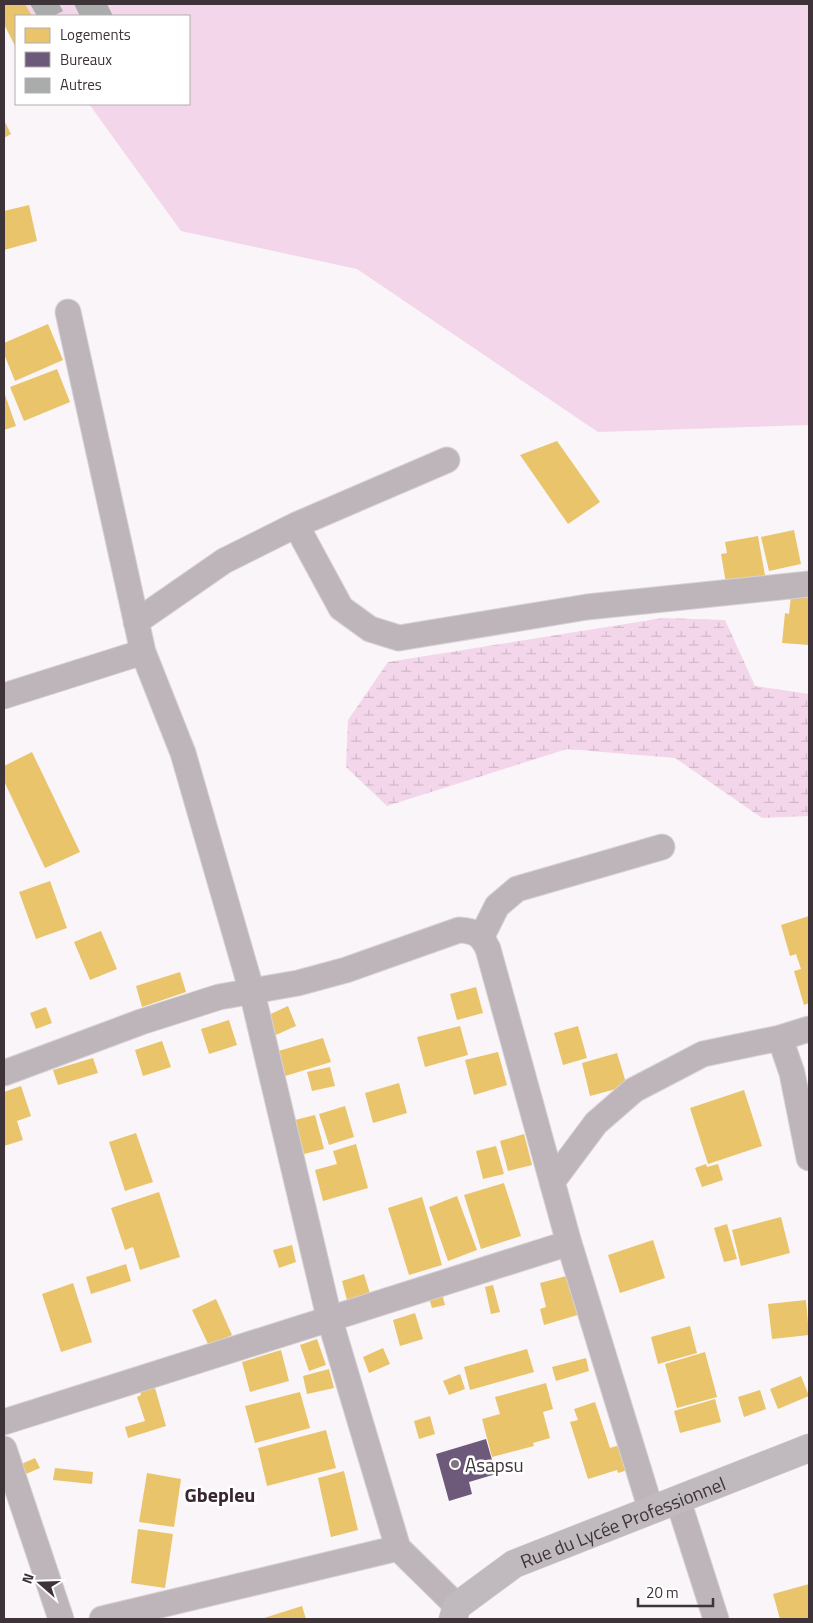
<svg xmlns="http://www.w3.org/2000/svg" width="813" height="1623" font-family="'Titillium Web',sans-serif">
  <style>
    .green { fill: #f3d6e9 }
    .wetland { fill: url(#wetland-marsh) }
    .homes { fill: #e9c46a }
    .offices { fill: #6d597a }
    .building { fill: #a9acab }
    .lines { fill: none; stroke-linecap: round; stroke-linejoin: round }
    .minor-casing { stroke: #d7d3d6; stroke-width: 27 }
    .major-casing { stroke: #d7d3d6; stroke-width: 29 }
    .minor { stroke: #beb5bb; stroke-width: 25 }
    .major { stroke: #c0b9bd; stroke-width: 28 }
    .poi-dot { fill: #80777c; stroke: #fff; stroke-width: 2 }
    .labels { text-anchor: middle; dominant-baseline: central; stroke-width: 5; stroke-linejoin: round; paint-order: stroke }
    .poi-label { font-size: 19px; fill: #3e3339; stroke: #fff; text-anchor: start }
    .street-label { font-size: 19px; fill: #3e3339; stroke: #fff }
    .neighbourhood-label { font-size: 20px; font-weight: bold; fill: #3a2532; stroke: #fff }
  </style>
  <defs>
    <pattern id="wetland-marsh" width="20" height="14" patternUnits="userSpaceOnUse" patternTransform="scale(1.25)"><rect width="20" height="14" fill="#f3d6e9"/><path d="M1 5h8M5 5V1M11 12h8M15 12V8" fill="none" stroke="#d1b8c9"/></pattern>
  </defs>
  <rect width="100%" height="100%" fill="#faf5f8"/>
  <path class="green" d="M17,4H809V425L598,432L357,269L181,231L89,104H189V16H27Z"/>
  <path class="wetland" d="M663,618L725,620L755,686L809,694V816L762,818L675,758L567,749L387,806L346,767L348,720L388,662Z"/>
  <path class="homes" d="M4,4H25L32,16H16V48L4,24Z
    M4,120L11,134L4,138Z
    M29,205L37,241L4,250V211Z
    M48,324L63,360L15,381L4,354V343Z
    M57,369L70,402L24,421L10,387Z
    M4,392L16,426L4,430Z
    M557,441L600,502L568,524L520,455Z
    M794,530L801,564L769,571L761,537Z
    M758,536L766,581L727,589L721,554L727,553L725,542Z
    M791,596L809,598V645L782,643L785,613L789,614Z
    M32,752L80,852L45,868L4,781V766Z
    M50,881L67,928L36,939L19,892Z
    M809,916V1003L804,1005L794,971L801,969L796,954L790,956L781,925Z
    M101,931L117,969L90,980L74,942Z
    M180,972L186,992L142,1007L136,986Z
    M476,987L483,1013L457,1020L450,994Z
    M288,1006L296,1026L269,1038L260,1019Z
    M46,1007L52,1023L36,1029L30,1013Z
    M229,1020L237,1045L209,1054L201,1029Z
    M460,1026L468,1055L425,1067L417,1037Z
    M578,1026L587,1058L563,1065L554,1033Z
    M323,1038L331,1062L282,1077L275,1052Z
    M162,1041L171,1067L143,1076L135,1050Z
    M498,1052L507,1085L474,1095L465,1060Z
    M617,1053L627,1086L590,1096L582,1063Z
    M93,1058L98,1073L58,1085L53,1070Z
    M330,1067L335,1086L312,1091L307,1072Z
    M399,1083L407,1113L373,1123L365,1093Z
    M21,1086L31,1116L17,1121L23,1140L4,1146V1092Z
    M744,1090L762,1146L708,1164L690,1108Z
    M345,1106L354,1137L329,1145L319,1114Z
    M315,1115L324,1149L304,1154L295,1120Z
    M136,1133L153,1182L125,1191L109,1142Z
    M524,1134L532,1165L508,1171L500,1141Z
    M356,1144L368,1188L323,1201L315,1170L337,1164L333,1151Z
    M496,1146L504,1174L483,1179L476,1151Z
    M706,1164L707,1167L718,1164L723,1180L702,1187L695,1168Z
    M504,1183L521,1236L481,1249L464,1195Z
    M159,1192L180,1257L140,1270L133,1247L125,1250L111,1208Z
    M457,1196L477,1250L448,1261L429,1207Z
    M422,1197L442,1265L409,1275L388,1208Z
    M781,1217L790,1253L741,1266L732,1230Z
    M727,1224L737,1259L724,1262L714,1228Z
    M653,1240L665,1278L620,1293L608,1255Z
    M292,1245L296,1262L279,1268L273,1250Z
    M126,1264L131,1281L91,1294L86,1277Z
    M364,1274L371,1297L348,1304L342,1281Z
    M570,1275L581,1314L544,1325L540,1309L546,1307L540,1283Z
    M73,1283L92,1342L61,1352L42,1294Z
    M493,1285L500,1312L491,1314L485,1287Z
    M442,1294L445,1305L432,1308L429,1298Z
    M216,1299L232,1335L209,1346L192,1310Z
    M806,1300L809,1335L772,1339L768,1304Z
    M415,1313L423,1339L400,1346L393,1320Z
    M690,1326L697,1353L658,1364L651,1337Z
    M317,1339L326,1365L309,1371L300,1345Z
    M383,1348L390,1364L369,1373L363,1357Z
    M527,1349L534,1372L470,1390L464,1367Z
    M281,1350L289,1381L250,1392L242,1362Z
    M705,1352L717,1397L677,1408L665,1364Z
    M586,1358L589,1371L556,1381L552,1367Z
    M329,1369L334,1388L307,1394L303,1376Z
    M460,1374L465,1389L449,1395L443,1381Z
    M801,1376L809,1396L778,1409L770,1389Z
    M153,1381L166,1426L128,1438L125,1427L145,1421L137,1397L141,1395L138,1385Z
    M546,1383L553,1409L543,1412L550,1438L533,1443L534,1446L492,1457L482,1419L500,1414L495,1397Z
    M760,1390L766,1409L744,1417L738,1397Z
    M300,1392L310,1428L255,1443L245,1406Z
    M715,1399L721,1422L680,1433L674,1411Z
    M595,1402L610,1448L623,1444L631,1469L618,1473L617,1470L588,1479L570,1422L578,1420L574,1409Z
    M430,1416L435,1434L419,1439L414,1421Z
    M326,1430L336,1468L267,1486L258,1448Z
    M35,1458L40,1468L21,1476L17,1466Z
    M55,1468L93,1472L92,1484L53,1480Z
    M344,1471L358,1530L331,1537L318,1478Z
    M147,1473L181,1479L174,1527L139,1522Z
    M138,1529L173,1534L165,1588L131,1583Z
    M809,1584V1619H780L773,1594Z
    M302,1606L306,1619H261Z"/>
  <path class="offices" d="M486,1439L496,1474L469,1482L472,1494L449,1501L436,1454Z"/>
  <path class="building" d="M30,4H59L63,11L53,16H37Z
    M74,4H107L113,16H80Z"/>
  <g class="lines">
    <g class="minor-casing">
      <path id="minor" d="M68,312L143,652L183,753L252,992L329,1317L398,1548L457,1606
        M296,525L341,608L370,629L399,638L587,607L809,584
        M136,622L224,561L296,525L447,460
        M4,696L143,652
        M482,936L497,906L517,889L662,847
        M780,1038L792,1073L809,1158
        M4,1073L141,1022L219,997L298,983L346,970L459,930C475,931 481,934 488,949L569,1243L651,1510
        M552,1182L596,1123L634,1090L703,1054L780,1038L809,1029
        M4,1422L569,1243
        M4,1449L61,1619
        M678,1500L716,1619
        M102,1619L398,1548"/>
    </g>
    <g class="major-casing">
      <g id="major">
        <path id="s1" d="M453,1619L457,1606L514,1564L809,1448"/>
      </g>
    </g>
    <use href="#minor" class="minor"/>
    <use href="#major" class="major"/>
  </g>
  <circle class="poi-dot" cx="455" cy="1464" r="5"/>
  <g class="labels">
    <g class="poi-label">
      <text x="465" y="1464">Asapsu</text>
    </g>
    <g class="street-label">
      <text stroke="none"><textPath href="#s1" startOffset="201">Rue du Lycée Professionnel</textPath></text>
    </g>
    <g class="neighbourhood-label">
      <text x="220" y="1494">Gbepleu</text>
    </g>
  </g>
  <rect width="813" height="1623" fill="none" stroke="#3e3339" stroke-width="10"/>
  <rect x="15" y="15" width="175" height="90" fill="#ffffff" stroke="#b2adb0"/>
  <rect x="25" y="28" width="25" height="15" fill="#e9c46a" stroke="#b2adb0"/>
  <text x="60" y="40" font-size="15" fill="#3e3339">Logements</text>
  <rect x="25" y="52" width="25" height="15" fill="#6d597a" stroke="#b2adb0"/>
  <text x="60" y="65" font-size="15" fill="#3e3339">Bureaux</text>
  <rect x="25" y="78" width="25" height="15" fill="#a9acab" stroke="#b2adb0"/>
  <text x="60" y="90" font-size="15" fill="#3e3339">Autres</text>
  <g transform="translate(40 1583) rotate(290)" stroke="#ffffff" stroke-width="4" paint-order="stroke">
  <path d="M0-4L9 19L0 12L-9 19Z" fill="#3e3339"/>
  <text y="-8" font-size="14" font-weight="bold" text-anchor="middle" fill="#3e3339">N</text>
  </g>
  <path d="M638 1598v8h75v-8" fill="none" stroke="#3e3339" stroke-width="2.5"/>
  <text x="646" y="1598" font-size="15" fill="#3e3339" stroke="#ffffff" stroke-width="4" paint-order="stroke">20 m</text>
</svg>
